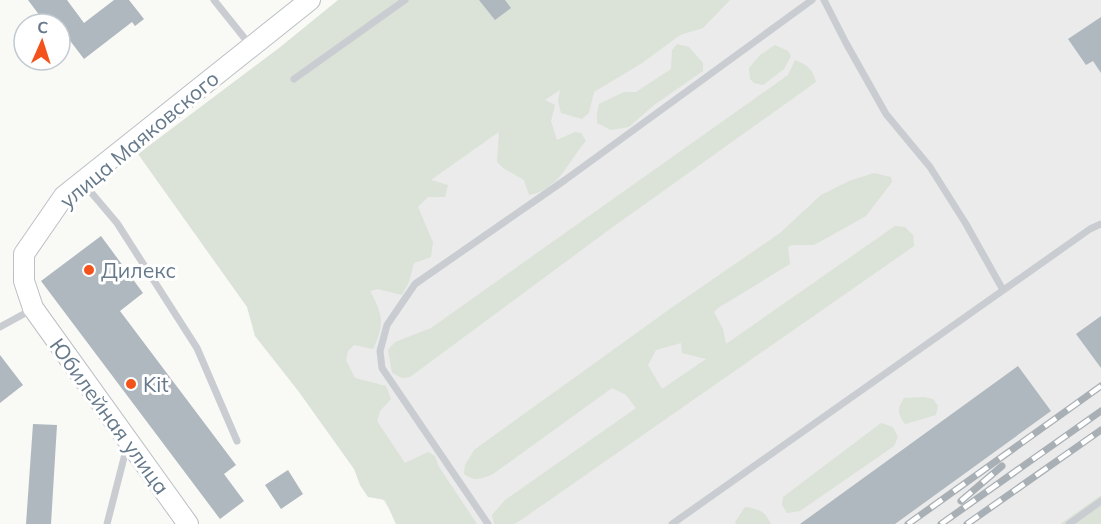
<svg xmlns="http://www.w3.org/2000/svg" width="1101" height="524" font-family="Mulish,sans-serif">
  <style>
    .built { fill: #eaebea }
    .green { fill: #dbe2d7; fill-rule: evenodd }
    .building { fill: #afb8bf }
    .lines { fill: none; stroke-linecap: round; stroke-linejoin: round }
    .secondary-casing { stroke: #bbc0c5; stroke-width: 22 }
    .lane { stroke: #c9cdd1; stroke-width: 7 }
    .secondary { stroke: #fff; stroke-width: 20 }
    .rail-casing { stroke: #a8afb5; stroke-width: 7 }
    .rail { stroke: #fff; stroke-width: 4.5; stroke-dasharray: 14; stroke-linecap: butt }
    .poi-dot { fill: #f4521b; stroke: #fff; stroke-width: 2 }
    .labels { text-anchor: middle; dominant-baseline: central; stroke-width: 6; stroke-linejoin: round; paint-order: stroke }
    .street-label { font-size: 21px; fill: #65798b; stroke: #fff }
    .poi-label { font-size: 21px; fill: #65798b; stroke: #fff; text-anchor: start }
  </style>
  <rect width="100%" height="100%" fill="#f9f9f6"/>
  <path class="built" d="M687,0H1101V495L1060,524H400L248,308Z"/>
  <path class="green" d="M338,0H730L703,28L680,35L642,63L594,92L589,113L582,119L561,113L558,101L560,90L545,100L555,105L551,121L557,140L575,132L581,133L586,141C568,161 559,190 529,195L524,180L503,168L497,162L499,132L431,180L448,185L445,197H428L418,207L433,242L431,257L414,263L409,282L402,295L378,289L370,291C383,315 385,324 373,349L354,345L348,351L346,360L355,378L386,386L391,399L380,411L377,421L405,463L428,452L435,456L439,467L477,524H396L385,500L368,497L360,485L354,469L299,392L255,336L247,307L138,154L279,48Z
    M677,44L689,47L703,63V71L654,105L629,127L611,130L597,123V114L599,104L624,92H636L671,69L672,50Z
    M775,45L788,51L791,56L784,69L763,85L754,83L750,79L749,68L760,55Z
    M795,60C808,65 813,70 816,82L610,229L410,377L402,378L392,373L388,350L395,342L431,328L788,75Z
    M874,173L891,177L892,182L866,216L814,245H792L788,247L790,264L718,308L714,312L723,329L726,344L895,226L905,227L913,235L914,246L521,520L514,524H494L492,515L505,500L636,408L626,395L612,388L493,474C481,479 475,482 464,474L465,465L474,450L674,306L780,233L821,195L849,181ZM681,343L682,353L706,359L662,389L648,365L656,350Z
    M924,397L933,399L938,406L936,415L905,424C897,413 897,409 904,398Z
    M881,423L893,427L898,437L894,446L800,511L787,513L782,505L783,497Z
    M1101,495V524H1060Z
    M745,507C759,509 765,511 771,524H736L735,522Z"/>
  <path class="building" d="M28,0H67L84,23L114,0H129L144,19L135,26L132,22L84,59L65,34L60,37V24H46Z
    M479,0H505L511,8L495,20Z
    M1101,17V73L1093,61L1086,65L1068,39Z
    M101,236L143,293L120,311L236,465L224,474L244,501L220,519L41,281Z
    M1101,316V368L1076,334Z
    M0,355L23,385L0,403Z
    M1018,366L1051,411L895,524H800Z
    M33,424L57,425L51,524H26Z
    M288,470L303,494L281,509L265,485Z"/>
  <g class="lines">
    <g class="secondary-casing">
      <path id="secondary" d="M188,524L33,308L24,281V254L64,196L310,0"/>
    </g>
    <path class="lane" d="M214,0L250,45
      M824,0L846,43L886,114L930,167L966,224L1003,290
      M294,79L405,0
      M84,184L117,223L197,348L237,441
      M0,327L31,310
      M107,524L127,446
      M488,524L382,368L380,351L387,325L415,284L565,180L812,0
      M672,524L1090,229L1101,224
      M1069,524L1101,501"/>
    <use href="#secondary" class="secondary"/>
    <g class="rail-casing">
      <path id="rail" d="M961,501L1002,466
        M908,524L1101,386
        M941,524L1101,411
        M967,524L1101,430"/>
    </g>
    <use href="#rail" class="rail"/>
  </g>
  <g class="poi-dot">
    <circle cx="89" cy="270" r="6"/>
    <circle cx="131" cy="384" r="6"/>
  </g>
  <g class="labels">
    <g class="street-label">
      <text transform="translate(139 139) rotate(-40)">улица Маяковского</text>
      <text transform="translate(110 416) rotate(54)">Юбилейная улица</text>
    </g>
    <g class="poi-label">
      <text x="101" y="270">Дилекс</text>
      <text x="143" y="384">Kit</text>
    </g>
  </g>
  <g transform="translate(42 42) rotate(3)"><circle r="28" fill="#ffffff" stroke="#c1c9d1" stroke-width="1.5"/>
  <path d="M0-4.5L10 22L0 15L-10 22Z" fill="#f4521b"/>
  <text y="-9" font-size="16" font-weight="bold" text-anchor="middle" fill="#65798b">С</text>
  </g>
</svg>
